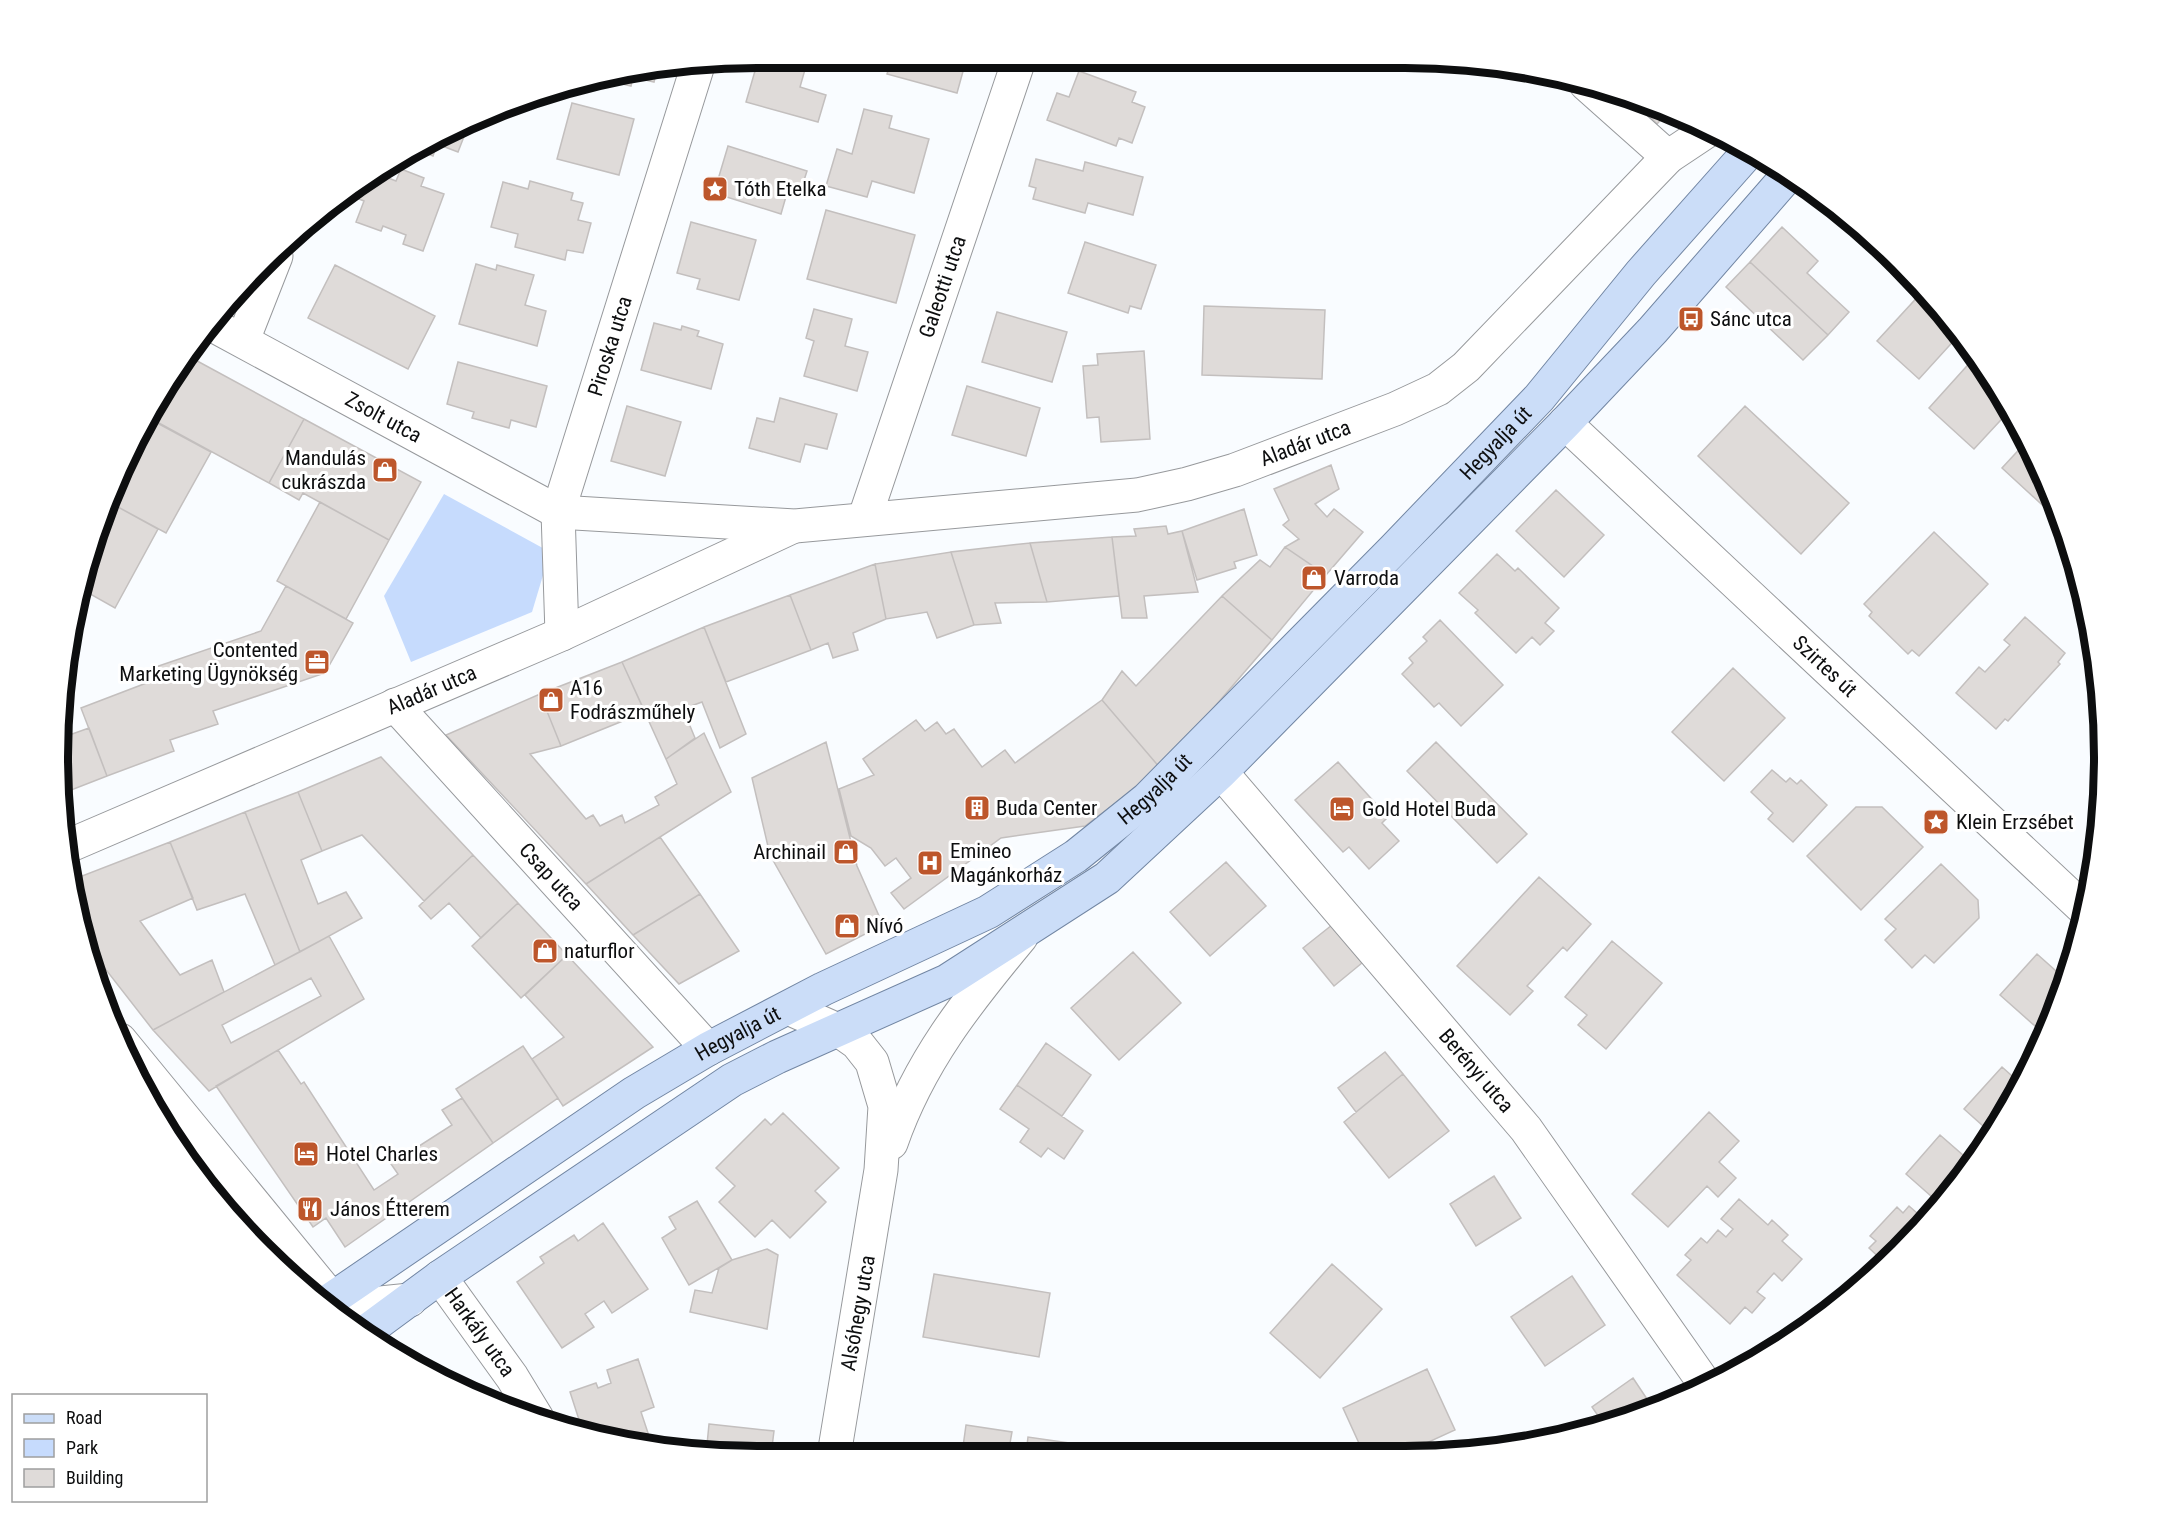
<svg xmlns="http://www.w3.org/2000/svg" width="2161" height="1514" font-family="'Roboto Condensed',sans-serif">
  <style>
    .green { fill: #c6dbfd }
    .building { fill: #dfdbd9; stroke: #c3bfbe; stroke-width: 1.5; fill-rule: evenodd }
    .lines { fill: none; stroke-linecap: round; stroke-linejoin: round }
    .minor-casing { stroke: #97999c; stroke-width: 35 }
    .major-casing { stroke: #7286a3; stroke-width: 35 }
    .minor { stroke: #fff; stroke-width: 33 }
    .major { stroke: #cbddf8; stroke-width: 33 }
    .labels { text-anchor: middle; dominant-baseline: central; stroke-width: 6; stroke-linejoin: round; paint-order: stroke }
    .poi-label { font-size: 21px; fill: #0d0e0f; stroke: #fff; text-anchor: start }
    .street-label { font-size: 21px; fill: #0d0e0f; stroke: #fff }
    .rim { fill: none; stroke: #0d0e0f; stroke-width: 8 }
  </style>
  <rect width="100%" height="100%" fill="#f9fcff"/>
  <path class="green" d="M444,494L550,552L532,612L411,662L384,596Z"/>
  <path class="building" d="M759,57L808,59L800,87L826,95L818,122L746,102Z
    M892,57H967L957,93L887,74Z
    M1311,57H1360V62Z
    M657,70L654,82L633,77L631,86L598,78Z
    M1079,71L1136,92L1132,102L1145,107L1132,143L1119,138L1116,146L1047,120L1057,93L1069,97Z
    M1638,100L1670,110L1657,124L1636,103Z
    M572,103L634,119L619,175L557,159Z
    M864,109L892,116L889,128L929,139L914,193L872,181L867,197L826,186L837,149L852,154Z
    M470,121L458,152L437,144L433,156L416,149Z
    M728,146L807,171L799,196L787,193L781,214L714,193Z
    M1036,159L1083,171L1085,162L1143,177L1133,215L1088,203L1085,213L1033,199L1036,188L1029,186Z
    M401,169L424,178L421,186L444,194L423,251L403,244L406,235L383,226L381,231L356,222L364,201L359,199L367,176L373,172L396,181Z
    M530,181L573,193L571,200L583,203L578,220L591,223L583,253L567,250L565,260L515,247L518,234L491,227L503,182L528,189Z
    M826,210L915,235L896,303L807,279Z
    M691,222L756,240L739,300L697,289L700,279L677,273Z
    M1782,227L1818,261L1807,273L1849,312L1828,335L1750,262Z
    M1085,242L1156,265L1141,309L1130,306L1128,313L1068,293Z
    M1750,262L1828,335L1803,360L1726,287Z
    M476,264L496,270L497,265L534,275L525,305L546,311L537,346L459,324Z
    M335,265L435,316L408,369L308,318Z
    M1924,290L1959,335L1919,379L1877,341Z
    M1204,306L1325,310L1322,379L1202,375Z
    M814,309L852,319L845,346L868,352L857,391L804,376L814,341L806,338Z
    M997,312L1067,332L1052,382L982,362Z
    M654,323L681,330L682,326L699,331L697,336L723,344L711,389L641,370Z
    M1144,351L1150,439L1101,442L1099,417L1087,418L1083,366L1098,365L1097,354Z
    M188,356L304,419L269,483L146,416Z
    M1975,357L2002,396L1999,399L2011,409L1974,449L1929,408Z
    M458,362L547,386L536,427L511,420L509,428L472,418L474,412L447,404Z
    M967,386L1040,408L1026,456L952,435Z
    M780,398L837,414L827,449L805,444L800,462L749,448L757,418L774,422Z
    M627,406L681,422L665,476L611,461Z
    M1745,406L1849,503L1801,554L1698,456Z
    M148,418L211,452L166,533L107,501L110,489Z
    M304,419L421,482L389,540L303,493L299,500L269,483Z
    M2026,442L2057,509L2052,514L2002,468Z
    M1331,465L1339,489L1315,504L1327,517L1334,509L1363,532L1326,575L1285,547L1299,539L1283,525L1289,520L1274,489Z
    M1556,490L1604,535L1564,577L1516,531Z
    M107,501L158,529L115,608L83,590Z
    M320,502L389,540L346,619L277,581Z
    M1244,509L1257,555L1234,562L1236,568L1197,580L1182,531Z
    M1166,526L1168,534L1182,531L1198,592L1144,596L1147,618H1122L1112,537L1136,536L1134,529Z
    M1934,532L1988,584L1919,656L1912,650L1908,654L1869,616L1872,612L1864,604Z
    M1112,537L1119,596L1047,602L1030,543Z
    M1030,543L1047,602L995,603L1001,623L974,625L951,552Z
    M1285,547L1326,575L1272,640L1222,596L1260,560L1270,567Z
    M951,552L974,625L937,638L927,612L886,619L875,564Z
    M1497,554L1515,571L1518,568L1559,608L1545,623L1554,631L1540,645L1532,637L1516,653L1475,613L1478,610L1459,593Z
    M875,564L886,619L853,633L858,650L833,658L828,643L811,650L790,595Z
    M286,586L353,623L325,673L213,711L218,724L170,740L174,751L107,776L81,708L149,682L144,671L261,631Z
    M790,595L811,650L726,682L704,627Z
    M1222,596L1272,640L1161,769L1102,700L1122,671L1136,686Z
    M2025,617L2065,653L2058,662L2060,664L2008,721L2005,719L1996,729L1956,693L1979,667L1985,672L2010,645L2004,640Z
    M1440,620L1503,685L1461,726L1439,703L1434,707L1402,674L1413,663L1409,658L1427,641L1423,637Z
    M704,627L746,734L720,748L702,702L683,709L695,738L666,759L622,662Z
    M622,662L645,712L561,746L540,694Z
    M1733,668L1785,718L1724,781L1672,732Z
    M540,694L561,746L530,754L586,819L593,815L600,826L622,815L625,823L659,805L655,797L677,784L666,759L704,733L731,792L586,884L446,735Z
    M1102,700L1161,769L1085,826L1001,838L904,909L891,893L911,878L896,858L885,866L871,848L851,836L839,789L874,775L863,759L916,720L925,731L937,722L946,734L954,729L982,767L1005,750L1015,763Z
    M89,728L107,776L61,794L58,739Z
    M826,742L857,866L883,925L826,954L770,855L752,778Z
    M1436,742L1527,834L1497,863L1407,771Z
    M381,757L473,855L424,901L362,835L322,851L298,792Z
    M1338,762L1388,817L1382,823L1399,841L1369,869L1349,847L1343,852L1295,800Z
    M1772,770L1786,782L1790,778L1797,784L1801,780L1827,805L1793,842L1768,819L1773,813L1751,792Z
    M298,792L322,851L301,860L318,904L346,892L362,918L300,952L245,812Z
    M1856,807H1882L1923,847L1861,910L1807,856Z
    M245,812L300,952L275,965L245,894L197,910L170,842Z
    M660,837L700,894L633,935L586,884Z
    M170,842L193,898L140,921L180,975L212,960L224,992L153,1030L89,948L76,910L82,876Z
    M473,855L518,903L481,938L449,903L431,919L419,906Z
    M1226,862L1266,906L1210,956L1170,912Z
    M1941,864L1978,900L1979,918L1934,963L1925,955L1912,968L1885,940L1896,929L1885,919Z
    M1539,877L1591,924L1567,951L1563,947L1527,986L1533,991L1510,1015L1457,966Z
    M700,894L739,951L679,984L633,935Z
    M518,903L567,955L521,998L472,946Z
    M1332,925L1362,963L1334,986L1303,948Z
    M329,936L364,999L209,1091L153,1030ZM311,978L321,996L231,1043L222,1025Z
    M1612,941L1662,983L1606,1049L1578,1025L1587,1015L1565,997Z
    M1133,952L1181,1003L1119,1060L1071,1008Z
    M2037,954L2065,979L2044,1034L2000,995Z
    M567,955L653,1047L563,1106L532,1059L564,1037L525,995Z
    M1046,1043L1091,1075L1062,1116L1017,1085Z
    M523,1046L558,1098L493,1143L456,1089Z
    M278,1050L301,1084L304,1082L374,1190L398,1174L391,1164L452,1125L442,1110L462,1098L493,1143L345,1247L326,1218L313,1227L216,1086Z
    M1385,1052L1403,1074L1356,1112L1338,1088Z
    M2002,1067L2021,1084L1991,1133L1964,1109Z
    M1403,1074L1449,1131L1389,1178L1344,1122Z
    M1017,1085L1083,1131L1064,1159L1048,1148L1041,1157L1020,1142L1029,1129L1000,1109Z
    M1709,1112L1739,1141L1719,1162L1736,1178L1718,1197L1707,1186L1668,1227L1632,1194Z
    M783,1113L839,1168L815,1191L826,1202L790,1238L772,1220L755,1237L719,1202L735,1186L716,1168L765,1119L771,1125Z
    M1940,1135L1972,1163L1960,1183L1940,1204L1906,1174Z
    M1494,1176L1521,1218L1476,1246L1450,1204Z
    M1739,1199L1768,1225L1772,1220L1788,1235L1782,1241L1802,1259L1782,1281L1774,1273L1757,1292L1765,1298L1752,1313L1745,1307L1730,1324L1677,1275L1691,1260L1685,1255L1701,1238L1707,1243L1718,1230L1726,1237L1733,1229L1721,1219Z
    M697,1201L732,1260L689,1285L662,1238L676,1229L669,1217Z
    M1909,1206L1925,1220L1885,1263L1869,1248L1876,1241L1870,1236L1897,1207L1903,1213Z
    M603,1223L648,1289L612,1313L604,1301L585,1314L594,1327L562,1348L517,1282L544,1263L540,1257L574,1235L578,1241Z
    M767,1249L778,1255L767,1329L690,1312L695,1290L712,1293L719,1268L732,1260Z
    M1332,1264L1382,1309L1320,1378L1270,1333Z
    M934,1274L1050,1293L1039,1357L923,1337Z
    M1572,1276L1605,1325L1545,1366L1511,1317Z
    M638,1359L654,1407L641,1412L650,1439L637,1443L584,1435L570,1392L596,1383L598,1388L611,1383L607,1370Z
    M1427,1369L1455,1430L1409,1451L1363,1452L1343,1408Z
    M1633,1378L1653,1408L1605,1426L1592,1407Z
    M709,1424L774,1431L771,1455H706Z
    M966,1425L1012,1432L1010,1443L1027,1445L1028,1437L1083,1445L1082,1453L962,1454Z"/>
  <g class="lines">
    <g class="minor-casing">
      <g id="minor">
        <path d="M1586,84L1668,157"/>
        <path id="s1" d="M211,324L558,512L795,526L1137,495L1187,484L1235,470L1395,409L1438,389L1466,367L1668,157L1710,129"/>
        <path d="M243,340L276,256"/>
        <path id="s2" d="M1565,423L2085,910"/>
        <path id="s3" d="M865,517L1020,57"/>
        <path id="s4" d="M562,634L558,512L698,65"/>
        <path id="s5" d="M395,705L708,1049"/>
        <path id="s6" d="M1221,772L1526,1129L1707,1387"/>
        <path id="s7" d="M66,847L562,634L792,527"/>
        <path d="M788,1008L840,1031L857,1043L872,1062L885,1106L881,1170L834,1455"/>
        <path d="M120,1040L332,1299L371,1304L410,1300"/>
        <path d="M891,1143C919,1062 967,1002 1021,937"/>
        <path id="s8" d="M440,1277L512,1377L537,1418"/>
      </g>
    </g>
    <g class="major-casing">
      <g id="major">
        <path id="s9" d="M323,1305L634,1093L708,1049L823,989L988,912L1076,856L1147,799L1394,549L1539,398L1641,273L1751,149"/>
        <path d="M364,1333L440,1277L732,1080L777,1057L947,981L1107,878L1221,772L1565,423L1653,330L1789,174"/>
      </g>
    </g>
    <use href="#minor" class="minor"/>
    <use href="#major" class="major"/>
  </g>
  <defs>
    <g id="sight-square" transform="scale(1.35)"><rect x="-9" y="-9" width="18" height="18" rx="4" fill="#bd562b" stroke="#fff"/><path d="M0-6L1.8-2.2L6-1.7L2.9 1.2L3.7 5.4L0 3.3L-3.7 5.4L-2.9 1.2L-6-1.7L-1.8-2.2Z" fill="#fff"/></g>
    <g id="bus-square" transform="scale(1.35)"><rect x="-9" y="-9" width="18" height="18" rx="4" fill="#bd562b" stroke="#fff"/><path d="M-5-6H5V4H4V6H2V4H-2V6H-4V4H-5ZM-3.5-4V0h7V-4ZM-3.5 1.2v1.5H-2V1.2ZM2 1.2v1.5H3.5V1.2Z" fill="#fff"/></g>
    <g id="shop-square" transform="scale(1.35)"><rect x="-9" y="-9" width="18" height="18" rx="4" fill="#bd562b" stroke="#fff"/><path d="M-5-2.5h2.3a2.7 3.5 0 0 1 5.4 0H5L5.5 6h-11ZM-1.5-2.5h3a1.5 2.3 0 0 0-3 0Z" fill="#fff"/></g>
    <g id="office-square" transform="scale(1.35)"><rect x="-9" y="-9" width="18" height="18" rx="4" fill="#bd562b" stroke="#fff"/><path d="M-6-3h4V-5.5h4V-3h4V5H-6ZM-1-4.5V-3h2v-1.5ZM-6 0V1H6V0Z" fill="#fff"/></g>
    <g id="building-square" transform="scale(1.35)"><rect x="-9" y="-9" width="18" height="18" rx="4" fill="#bd562b" stroke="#fff"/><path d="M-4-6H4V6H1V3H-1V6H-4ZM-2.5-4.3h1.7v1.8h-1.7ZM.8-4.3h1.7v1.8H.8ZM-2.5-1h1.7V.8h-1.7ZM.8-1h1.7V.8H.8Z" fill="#fff"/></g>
    <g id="hotel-square" transform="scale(1.35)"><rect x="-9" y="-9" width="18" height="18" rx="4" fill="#bd562b" stroke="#fff"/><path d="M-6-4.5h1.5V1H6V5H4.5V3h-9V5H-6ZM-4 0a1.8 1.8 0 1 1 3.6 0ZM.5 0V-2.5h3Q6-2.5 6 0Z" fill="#fff"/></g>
    <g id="hospital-square" transform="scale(1.35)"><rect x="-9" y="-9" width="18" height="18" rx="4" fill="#bd562b" stroke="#fff"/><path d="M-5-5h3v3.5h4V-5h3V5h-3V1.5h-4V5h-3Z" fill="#fff"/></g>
    <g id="restaurant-square" transform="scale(1.35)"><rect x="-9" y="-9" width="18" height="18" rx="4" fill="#bd562b" stroke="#fff"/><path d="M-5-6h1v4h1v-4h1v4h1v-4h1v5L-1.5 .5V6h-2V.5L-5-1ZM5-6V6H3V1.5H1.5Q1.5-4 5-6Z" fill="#fff"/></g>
  </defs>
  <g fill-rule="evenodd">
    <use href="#sight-square" x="715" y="189"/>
    <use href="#bus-square" x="1691" y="319"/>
    <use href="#shop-square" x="385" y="470"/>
    <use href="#shop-square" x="1314" y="578"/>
    <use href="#office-square" x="317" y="662"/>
    <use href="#shop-square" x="551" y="700"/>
    <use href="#building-square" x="977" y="808"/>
    <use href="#hotel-square" x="1342" y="809"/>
    <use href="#sight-square" x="1936" y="822"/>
    <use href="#shop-square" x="846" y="852"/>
    <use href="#hospital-square" x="930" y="863"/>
    <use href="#shop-square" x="847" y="926"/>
    <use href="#shop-square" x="545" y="951"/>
    <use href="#hotel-square" x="306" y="1154"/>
    <use href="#restaurant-square" x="310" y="1209"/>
  </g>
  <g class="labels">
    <g class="poi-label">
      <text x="734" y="189">Tóth Etelka</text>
      <text x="1710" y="319">Sánc utca</text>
      <text x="366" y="458" text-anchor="end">Mandulás<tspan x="366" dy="24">cukrászda</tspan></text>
      <text x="1334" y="578">Varroda</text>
      <text x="298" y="650" text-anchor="end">Contented<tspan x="298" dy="24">Marketing Ügynökség</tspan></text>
      <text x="570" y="688">A16<tspan x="570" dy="24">Fodrászműhely</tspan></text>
      <text x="996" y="808">Buda Center</text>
      <text x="1362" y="809">Gold Hotel Buda</text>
      <text x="1956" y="822">Klein Erzsébet</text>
      <text x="950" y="851">Emineo<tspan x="950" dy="24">Magánkorház</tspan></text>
      <text x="826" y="852" text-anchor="end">Archinail</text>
      <text x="866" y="926">Nívó</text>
      <text x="564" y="951">naturflor</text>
      <text x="326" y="1154">Hotel Charles</text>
      <text x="330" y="1209">János Étterem</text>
    </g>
    <g class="street-label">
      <text stroke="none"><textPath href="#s3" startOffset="243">Galeotti utca</textPath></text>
      <text stroke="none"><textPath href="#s4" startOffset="296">Piroska utca</textPath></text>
      <text stroke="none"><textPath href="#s1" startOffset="196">Zsolt utca</textPath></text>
      <text stroke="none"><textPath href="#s9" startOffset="1468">Hegyalja út</textPath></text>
      <text stroke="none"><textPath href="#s1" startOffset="1152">Aladár utca</textPath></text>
      <text stroke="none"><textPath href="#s2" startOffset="356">Szirtes út</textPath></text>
      <text stroke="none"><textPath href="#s7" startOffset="398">Aladár utca</textPath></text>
      <text stroke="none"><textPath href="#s9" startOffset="982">Hegyalja út</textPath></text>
      <text stroke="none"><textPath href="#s5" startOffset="232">Csap utca</textPath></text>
      <text stroke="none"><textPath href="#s9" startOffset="496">Hegyalja út</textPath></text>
      <text stroke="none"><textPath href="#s6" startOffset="393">Berényi utca</textPath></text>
      <text transform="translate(858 1313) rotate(-80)">Alsóhegy utca</text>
      <text stroke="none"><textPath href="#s8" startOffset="68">Harkály utca</textPath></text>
    </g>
  </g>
  <path d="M0 0H2161V1514H0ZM757 68H1405A689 689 0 0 1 2094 757V757A689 689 0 0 1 1405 1446H757A689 689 0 0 1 68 757V757A689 689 0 0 1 757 68Z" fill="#fff" fill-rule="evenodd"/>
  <path class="rim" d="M757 68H1405A689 689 0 0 1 2094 757V757A689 689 0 0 1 1405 1446H757A689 689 0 0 1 68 757V757A689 689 0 0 1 757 68Z"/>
  <rect x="12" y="1394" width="195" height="108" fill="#ffffff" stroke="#9e9f9f" stroke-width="1.5"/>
  <rect x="24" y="1414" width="30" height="9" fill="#cbddf8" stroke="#9e9f9f" stroke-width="1.5"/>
  <text x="66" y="1424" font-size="18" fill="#0d0e0f">Road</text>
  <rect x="24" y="1439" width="30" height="18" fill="#c6dbfd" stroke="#9e9f9f" stroke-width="1.5"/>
  <text x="66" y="1454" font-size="18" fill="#0d0e0f">Park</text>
  <rect x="24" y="1469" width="30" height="18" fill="#dfdbd9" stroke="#9e9f9f" stroke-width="1.5"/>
  <text x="66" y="1484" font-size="18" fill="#0d0e0f">Building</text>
</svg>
